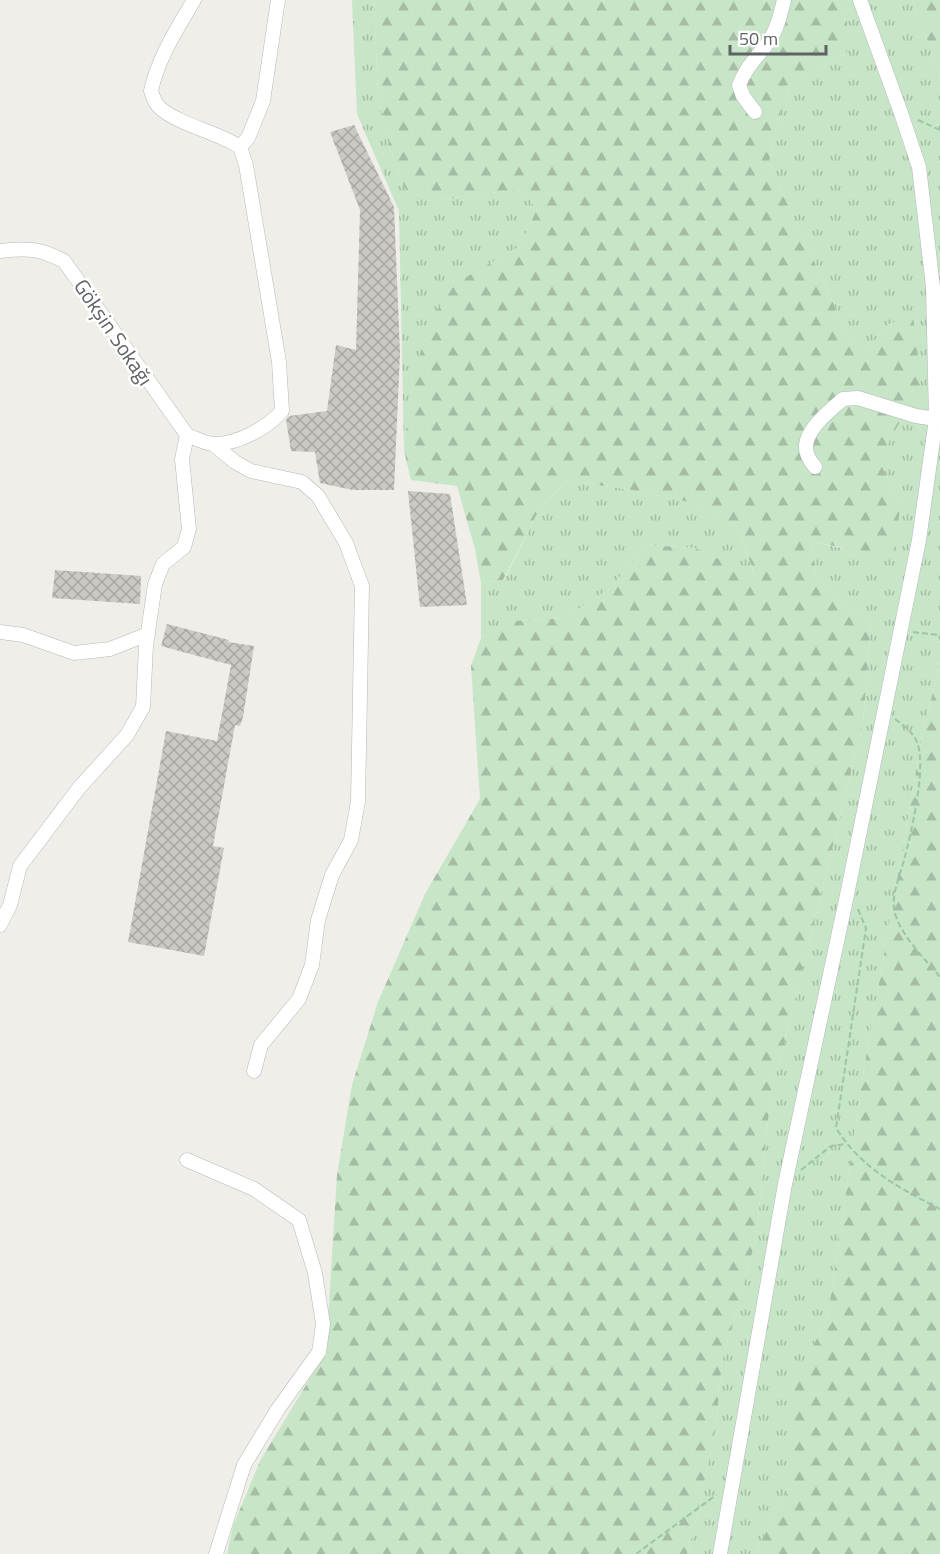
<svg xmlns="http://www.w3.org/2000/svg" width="940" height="1554" font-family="'Titillium Web',sans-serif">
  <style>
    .grass { fill: url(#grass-tufts) }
    .forest { fill: url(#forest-firs) }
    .building { fill: url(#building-cross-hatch) }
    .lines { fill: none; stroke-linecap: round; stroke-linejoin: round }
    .minor-casing { stroke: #b5b8bb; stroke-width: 15 }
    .path { stroke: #9fc4a9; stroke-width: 2; stroke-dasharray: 6 3; stroke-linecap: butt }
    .minor { stroke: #fff; stroke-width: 14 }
    .labels { text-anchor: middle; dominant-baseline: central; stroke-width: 5; stroke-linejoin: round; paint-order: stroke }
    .street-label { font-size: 21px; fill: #5f6367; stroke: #fff }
  </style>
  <defs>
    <pattern id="grass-tufts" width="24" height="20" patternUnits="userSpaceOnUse" patternTransform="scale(1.5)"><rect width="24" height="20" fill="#c7e5c7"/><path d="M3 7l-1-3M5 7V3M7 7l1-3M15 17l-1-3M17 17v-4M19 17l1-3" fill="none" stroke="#a5bda5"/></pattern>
    <pattern id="forest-firs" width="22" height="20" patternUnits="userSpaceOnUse" patternTransform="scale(1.5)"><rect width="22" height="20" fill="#c7e5c7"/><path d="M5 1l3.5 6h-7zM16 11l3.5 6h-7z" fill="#a5bda5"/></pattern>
    <pattern id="building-cross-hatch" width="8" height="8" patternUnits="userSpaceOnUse" patternTransform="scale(1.5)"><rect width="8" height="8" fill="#ccc9c4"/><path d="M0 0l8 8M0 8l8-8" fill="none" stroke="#a9a7a3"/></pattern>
  </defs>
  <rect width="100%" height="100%" fill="#f0eee8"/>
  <path class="grass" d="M352,0H374L378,97L390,149L405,189L431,201L521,189L537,209L520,246L494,261L413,379L404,451L399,211L357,114Z
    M837,0H912L937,65L940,81V662L922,737L864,1069L828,1316L792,1389V1483L759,1545L757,1554H687L693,1533L716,1427L722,1361L756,1239L771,1090L782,1053L863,723L871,622L838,601L816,576L812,542L841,548L900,505L879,460L894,431L886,325L870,347L851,342L769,163L776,127L790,84L847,52V21Z
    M567,481L626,489L689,502L737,527L755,576L695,548L648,545L608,590L564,618L514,621L481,638V583L504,580L540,508Z"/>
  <path class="forest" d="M374,0H837L847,21V52L790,84L776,127L769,163L851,342L870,347L886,325L913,315L921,383L879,460L900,505L895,557L812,542L816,576L838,601L871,622L863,723L782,1053L771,1090L756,1239L722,1361L716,1427L693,1533L687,1554H227L233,1526L260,1461L326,1352L337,1175L352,1085L378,1002L425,894L480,799L471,666L481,638L514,621L564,618L608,590L648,545L695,548L755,575L737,527L689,502L626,489L567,481L540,508L503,580L481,583L475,549L457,486L411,480L404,451L413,379L430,320L456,283L520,246L537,209L521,189L431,201L405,189L390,149L378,97Z
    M912,0H940V81L937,65Z
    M940,662V1554H757L759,1545L792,1483V1389L828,1316L864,1069L922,737Z"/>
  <path class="building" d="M354,125L394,207L400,353L394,490H353L320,483L315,452L291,451L286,420L289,416L327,411L336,345L356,350L360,210L330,132Z
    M408,491L450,494L467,605L420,607Z
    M55,570L141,576L140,604L52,598Z
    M167,624L229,640L228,642L254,646L243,717L240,726L235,725L213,846L224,848L204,956L128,942L166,731L217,741L231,665L161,646Z"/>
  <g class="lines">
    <g class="minor-casing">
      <path id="minor" d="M755,112L743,96L739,85C747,65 758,57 769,41C777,30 781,13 784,0
        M240,147L248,138L263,101L278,0
        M0,251C28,248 39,248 64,261L187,435C195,438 205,444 214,444C238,444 267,428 282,411L279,362L246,165L240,147C217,132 180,125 160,108C155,104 153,97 151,91C158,58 177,29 194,0
        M213,444L235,462L251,471L302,482L318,496L346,543L362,586L358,802L351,840L332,875L318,920L312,965L299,999L261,1045L254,1071
        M815,467C810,461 805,453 806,445C808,427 831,410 843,399L858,398L916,416L936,419
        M0,632L23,635L74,653L110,649L148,634
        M0,925L10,905L20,866L79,788L127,735L143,707L146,646L155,584L163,564L184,547L189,529L182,459L187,435
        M187,1160L254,1189L299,1220L315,1273L323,1324L319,1352L278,1409L244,1465L216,1554
        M720,1554L785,1184L847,895L919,540L936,419L933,287L919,167L901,113L860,0"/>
    </g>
    <path class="path" d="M918,120L940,130
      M913,632L940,635
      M895,719C904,726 913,732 917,742C927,767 911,834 904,860C900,875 892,893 894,909C898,933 925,959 940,977
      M858,909L866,928L836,1128C861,1168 899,1188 940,1209
      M801,1170L831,1146L846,1144
      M636,1554L716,1495"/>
    <use href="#minor" class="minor"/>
  </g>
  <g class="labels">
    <g class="street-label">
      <text transform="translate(114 332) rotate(56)">Gökşin Sokağı</text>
    </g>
  </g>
  <path d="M730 45v9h96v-9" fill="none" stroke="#5f6367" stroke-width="3"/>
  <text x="739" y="45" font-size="18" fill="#5f6367" stroke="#ffffff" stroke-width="4.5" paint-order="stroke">50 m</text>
</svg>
